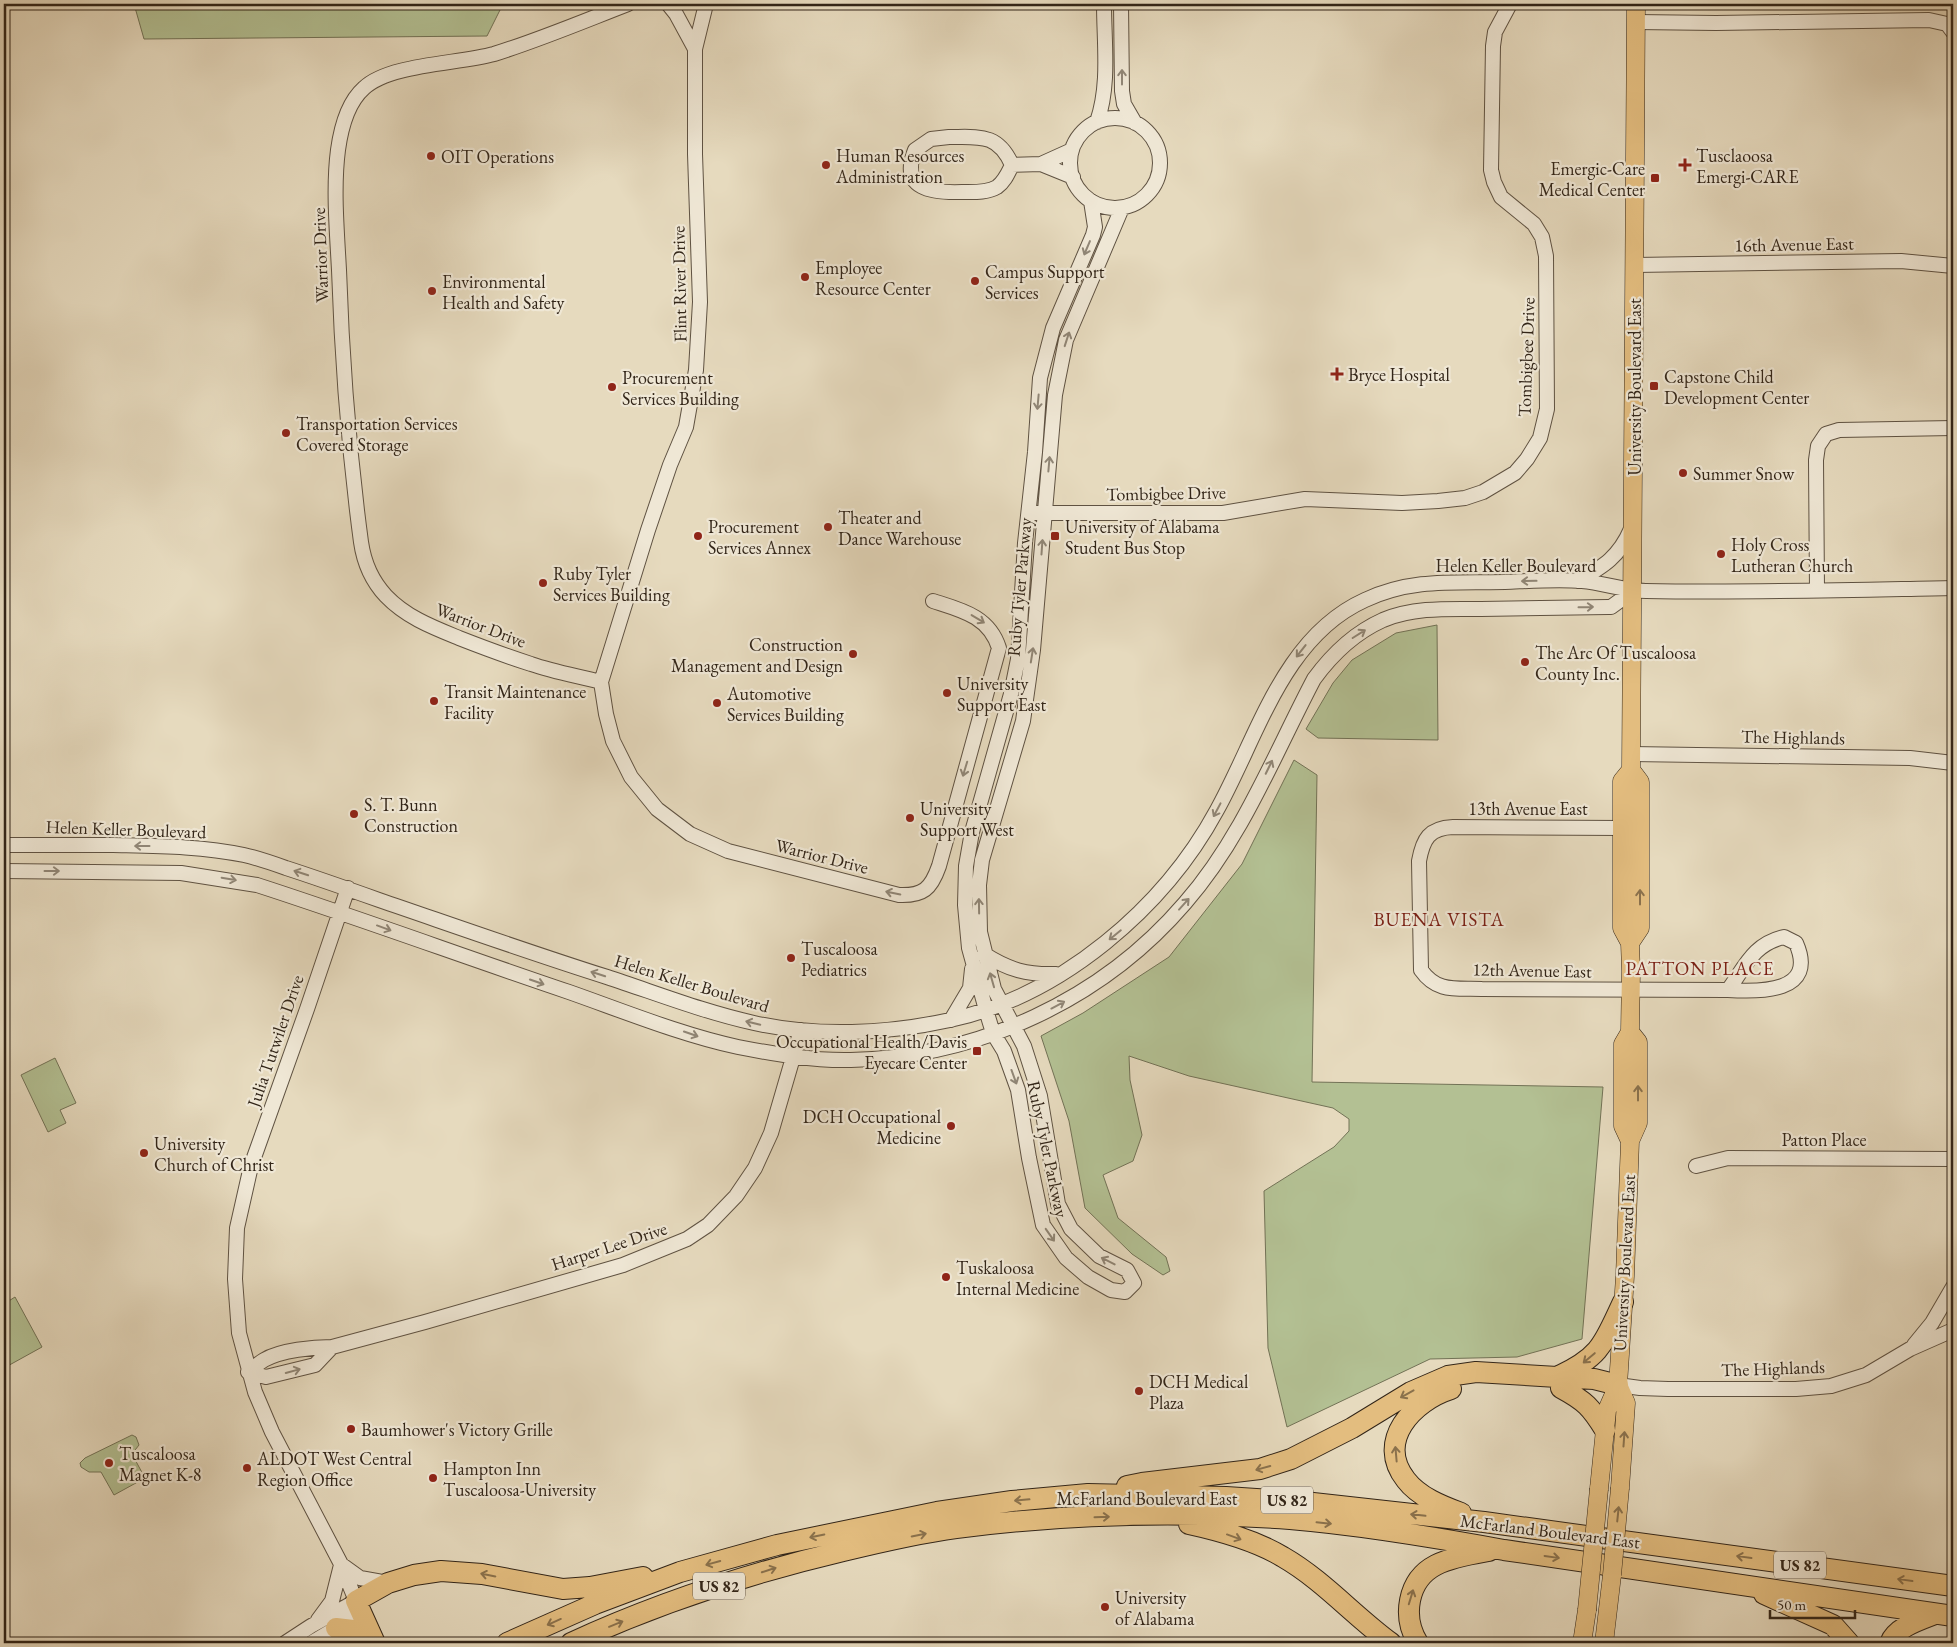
<svg xmlns="http://www.w3.org/2000/svg" width="1957" height="1647" font-family="'EB Garamond',serif">
  <style>
    .green { fill: #b3c093; stroke: #727256 }
    .lines { fill: none; stroke-linecap: round; stroke-linejoin: round }
    .minor-casing { stroke: #5f5242; stroke-width: 16 }
    .major-casing { stroke: #322518; stroke-width: 19 }
    .highway-casing { stroke: #322518; stroke-width: 22 }
    .minor { stroke: #efe7d5; stroke-width: 14 }
    .major { stroke: #e3bd7f; stroke-width: 18 }
    .highway { stroke: #e3bd7f; stroke-width: 20 }
    .major-bridge-casing { stroke: #322518; stroke-width: 19; stroke-linecap: butt }
    .major-bridge { stroke: #e3bd7f; stroke-width: 18 }
    .oneway { stroke: #908676 }
    .oneway2 { stroke: #8a714c }
    .poi-dot { fill: #8f2418; stroke: #efe7d5; stroke-width: 2 }
    .labels { text-anchor: middle; dominant-baseline: central; stroke-width: 4.5; stroke-linejoin: round; paint-order: stroke }
    .shield { fill: #efe7d5; stroke: #6b5f51; stroke-width: 1 }
    .shield-label { font-size: 16px; font-weight: bold; fill: #322518 }
    .poi-label { font-size: 18px; fill: #322518; stroke: #efe7d5; text-anchor: start }
    .street-label { font-size: 18px; fill: #322518; stroke: #efe7d5 }
    .neighbourhood-label { font-size: 19px; letter-spacing: 1px; fill: #7a1f14; stroke: #efe7d5 }
  </style>
  <rect width="100%" height="100%" fill="#e6dabe"/>
  <filter id="stains"><feTurbulence type="fractalNoise" baseFrequency=".004" numOctaves="4"/><feColorMatrix values="0 0 0 0 .2 0 0 0 0 .09 0 0 0 0 .02 0 0 0 .5 -.17"/></filter>
  <radialGradient id="worn" r=".72"><stop offset=".6" stop-color="#630" stop-opacity="0"/><stop offset="1" stop-color="#630" stop-opacity=".3"/></radialGradient>
  <path class="green" d="M134,4H503L487,36L144,39Z
    M1437,625L1438,740L1318,738L1306,729L1333,683L1352,660L1396,633Z
    M1294,760L1317,775L1312,1082L1603,1087L1582,1339L1517,1357L1430,1359L1287,1427L1268,1348L1264,1191L1334,1147L1349,1131V1119L1333,1108L1189,1076L1129,1056L1130,1080L1142,1135L1133,1161L1103,1175L1118,1218L1166,1257L1170,1271L1163,1275L1132,1254L1085,1208L1069,1121L1041,1036L1083,1013L1169,957L1242,864Z
    M55,1058L76,1103L60,1110L66,1123L48,1132L21,1075Z
    M15,1297L42,1347L4,1368V1304Z
    M132,1435L136,1437L139,1445L132,1454L145,1478L114,1495L101,1472H89L81,1467L80,1463L85,1458Z"/>
  <g class="lines">
    <g class="minor-casing">
      <path id="minor" d="M668,4L676,14L695,49
        M706,4L695,49V154L700,302L696,370L686,427L670,465L648,530L601,682L606,714L613,741L631,777L657,809L690,834L728,851L899,895C923,896 931,889 939,866L999,648C989,616 961,610 933,601
        M1121,4L1122,91L1124,104L1135,123
        M1636,22L1716,23L1929,20L1947,24L1953,32
        M1070 163a45 45 0 1 1 90 0a45 45 0 1 1-90 0Z
        M1097,122C1110,85 1104,43 1104,4
        M949,137C979,137 998,133 1012,165C1008,173 1005,181 997,187C987,193 973,192 962,192C933,193 899,190 915,150L931,139Z
        M1041,164L1073,177
        M1012,165L1041,164L1072,150
        M1091,201L1095,227L1093,235L1053,328L1040,378L1035,452L1025,543L1018,659L1011,694L972,832L966,866L965,905L969,948L986,1010L993,1033L1004,1051L1018,1090L1029,1158L1043,1225L1066,1258L1088,1277L1111,1290L1125,1292L1134,1283L1127,1270L1099,1256L1071,1229L1058,1204L1040,1096L1024,1046L994,989L980,932L979,885L982,860L1023,721L1033,650L1055,395L1066,340L1122,208
        M1635,265L1901,261L1953,266
        M1036,513H1223L1305,499L1402,503L1438,501L1465,498L1483,492L1515,473L1527,459L1540,438L1547,409L1546,256L1542,237L1534,224L1501,197L1494,182L1491,170L1493,46L1495,32L1510,4
        M1578,581C1604,566 1619,557 1631,529
        M1817,590L1816,460L1818,446L1826,434L1839,430L1953,428
        M601,682C578,676 554,672 531,664C506,656 482,647 459,638C432,627 406,617 386,596C371,580 364,563 361,542C349,452 342,361 339,270C337,232 333,188 338,150C341,128 347,103 364,88C389,64 458,64 494,54C539,40 584,21 628,4
        M1631,754L1910,758L1953,763
        M1622,828L1453,827C1429,828 1423,839 1419,861L1421,970C1437,993 1456,988 1482,989L1728,990
        M4,845C40,845 77,845 113,845C157,846 201,846 244,855C258,858 272,863 286,868C317,878 348,889 379,900C455,926 531,953 607,977C656,993 704,1012 754,1023C817,1037 887,1034 950,1020C1061,996 1164,908 1217,810C1258,736 1283,637 1365,600C1412,578 1455,583 1505,582C1530,581 1557,579 1582,581C1604,583 1625,591 1646,591C1749,593 1851,590 1953,588
        M4,871L181,873L257,885C362,919 465,957 569,992C623,1011 682,1035 738,1047C774,1054 814,1061 851,1060C978,1057 1102,1000 1185,903C1242,838 1274,755 1314,679C1333,653 1354,633 1383,620C1414,607 1449,609 1481,609C1525,608 1568,608 1611,607L1633,591
        M348,888L307,1009L251,1166L237,1228L235,1279L239,1333L255,1392L272,1432L341,1564L356,1601
        M1784,937L1796,943C1818,993 1760,992 1728,990C1745,967 1753,944 1784,937Z
        M984,954C1009,970 1027,975 1056,974
        M951,1020L970,988L972,969
        M1696,1166L1728,1158L1953,1159
        M1914,1345L1932,1323L1953,1287
        M248,1372C253,1368 259,1363 264,1360C281,1350 314,1347 332,1347L425,1322L623,1265L687,1239L708,1225L736,1196L755,1168L771,1133L801,1030
        M248,1372L266,1377L315,1365L332,1347
        M1618,1385L1640,1388L1668,1389H1796L1831,1386L1866,1375L1910,1349L1953,1330
        M342,1565L360,1578L388,1583
        M318,1620L332,1601L341,1565
        M285,1643L311,1626L356,1601
        M311,1643L336,1628L354,1613L356,1601"/>
    </g>
    <g class="major-casing">
      <path id="major" d="M1630,943L1640,928V782L1631,770L1636,4
        M1630,1141L1623,1126V1044L1630,1032L1631,971L1630,943L1622,928V781L1631,770
        M1618,1385L1626,1403L1620,1488
        M1599,1489L1607,1410L1618,1385L1625,1276L1630,1141L1638,1123V1042L1630,1032
        M1582,1643L1587,1610
        M1604,1643L1612,1575"/>
    </g>
    <g class="highway-casing">
      <path id="highway" d="M1559,1376C1602,1356 1604,1342 1623,1302
        M1561,1388C1585,1401 1591,1407 1605,1430
        M1451,1389C1413,1401 1375,1441 1406,1480C1419,1497 1442,1506 1461,1513
        M1127,1486L1142,1483L1260,1469L1291,1459L1352,1428L1411,1392L1448,1376L1476,1372L1557,1377L1594,1379L1618,1385
        M1189,1524C1221,1531 1255,1540 1283,1557C1323,1580 1354,1616 1391,1643
        M1764,1594L1833,1625L1849,1643
        M336,1628L353,1630L373,1639
        M375,1643L356,1601L388,1583L414,1575L441,1571L482,1574L563,1589L590,1587L643,1577
        M507,1643L595,1604L680,1572L777,1545L937,1512L1012,1501L1088,1494L1226,1497L1304,1502L1484,1522L1953,1586
        M571,1643C658,1603 750,1573 843,1551C880,1542 918,1533 956,1528C1066,1514 1179,1511 1290,1519C1362,1525 1433,1537 1504,1550L1953,1616
        M1418,1643C1402,1617 1407,1580 1436,1565C1452,1557 1472,1554 1489,1551
        M1890,1643C1896,1627 1920,1620 1935,1614"/>
    </g>
    <use href="#minor" class="minor"/>
    <use href="#major" class="major"/>
    <use href="#highway" class="highway"/>
    <g class="major-bridge-casing">
      <path id="major-bridge" d="M1612,1575L1620,1488
        M1587,1610L1599,1489"/>
    </g>
    <use href="#major-bridge" class="major-bridge"/>
  </g>
  <defs><path id="oneway-shaft" d="M-6 0H5M1.5-3L5.5 0L1.5 3" fill="none" stroke-width="1.6" stroke-linecap="round" stroke-linejoin="round" transform="scale(1.25)"/></defs>
  <g class="oneway">
    <use href="#oneway-shaft" transform="translate(1122 77) rotate(-90)"/>
    <use href="#oneway-shaft" transform="translate(1087 248) rotate(113)"/>
    <use href="#oneway-shaft" transform="translate(1067 339) rotate(-72)"/>
    <use href="#oneway-shaft" transform="translate(1038 402) rotate(95)"/>
    <use href="#oneway-shaft" transform="translate(1049 464) rotate(-85)"/>
    <use href="#oneway-shaft" transform="translate(1042 547) rotate(-86)"/>
    <use href="#oneway-shaft" transform="translate(1529 581) rotate(179)"/>
    <use href="#oneway-shaft" transform="translate(1586 607) rotate(-1)"/>
    <use href="#oneway-shaft" transform="translate(978 619) rotate(31)"/>
    <use href="#oneway-shaft" transform="translate(1359 634) rotate(-32)"/>
    <use href="#oneway-shaft" transform="translate(1301 651) rotate(128)"/>
    <use href="#oneway-shaft" transform="translate(1032 655) rotate(-81)"/>
    <use href="#oneway-shaft" transform="translate(1269 767) rotate(-64)"/>
    <use href="#oneway-shaft" transform="translate(965 769) rotate(107)"/>
    <use href="#oneway-shaft" transform="translate(1217 810) rotate(118)"/>
    <use href="#oneway-shaft" transform="translate(142 846) rotate(-180)"/>
    <use href="#oneway-shaft" transform="translate(52 871)"/>
    <use href="#oneway-shaft" transform="translate(301 873) rotate(-162)"/>
    <use href="#oneway-shaft" transform="translate(229 879) rotate(10)"/>
    <use href="#oneway-shaft" transform="translate(893 893) rotate(-168)"/>
    <use href="#oneway-shaft" transform="translate(1184 904) rotate(-48)"/>
    <use href="#oneway-shaft" transform="translate(979 906) rotate(-91)"/>
    <use href="#oneway-shaft" transform="translate(384 928) rotate(20)"/>
    <use href="#oneway-shaft" transform="translate(1115 935) rotate(141)"/>
    <use href="#oneway-shaft" transform="translate(598 974) rotate(-162)"/>
    <use href="#oneway-shaft" transform="translate(992 980) rotate(-106)"/>
    <use href="#oneway-shaft" transform="translate(537 982) rotate(19)"/>
    <use href="#oneway-shaft" transform="translate(1058 1005) rotate(-28)"/>
    <use href="#oneway-shaft" transform="translate(753 1023) rotate(-166)"/>
    <use href="#oneway-shaft" transform="translate(691 1034) rotate(19)"/>
    <use href="#oneway-shaft" transform="translate(1014 1077) rotate(70)"/>
    <use href="#oneway-shaft" transform="translate(1050 1235) rotate(55)"/>
    <use href="#oneway-shaft" transform="translate(1108 1261) rotate(-153)"/>
    <use href="#oneway-shaft" transform="translate(293 1371) rotate(-15)"/>
  </g>
  <g class="oneway2">
    <use href="#oneway-shaft" transform="translate(1640 897) rotate(-90)"/>
    <use href="#oneway-shaft" transform="translate(1638 1093) rotate(-90)"/>
    <use href="#oneway-shaft" transform="translate(1589 1358) rotate(140)"/>
    <use href="#oneway-shaft" transform="translate(1407 1394) rotate(151)"/>
    <use href="#oneway-shaft" transform="translate(1624 1439) rotate(-86)"/>
    <use href="#oneway-shaft" transform="translate(1396 1454) rotate(-95)"/>
    <use href="#oneway-shaft" transform="translate(1263 1468) rotate(165)"/>
    <use href="#oneway-shaft" transform="translate(1022 1500) rotate(175)"/>
    <use href="#oneway-shaft" transform="translate(1618 1514) rotate(-84)"/>
    <use href="#oneway-shaft" transform="translate(1418 1515) rotate(-174)"/>
    <use href="#oneway-shaft" transform="translate(1102 1517) rotate(-2)"/>
    <use href="#oneway-shaft" transform="translate(1324 1523) rotate(6)"/>
    <use href="#oneway-shaft" transform="translate(919 1535) rotate(-11)"/>
    <use href="#oneway-shaft" transform="translate(817 1536) rotate(168)"/>
    <use href="#oneway-shaft" transform="translate(1234 1537) rotate(20)"/>
    <use href="#oneway-shaft" transform="translate(1552 1557) rotate(8)"/>
    <use href="#oneway-shaft" transform="translate(1744 1557) rotate(-172)"/>
    <use href="#oneway-shaft" transform="translate(713 1563) rotate(165)"/>
    <use href="#oneway-shaft" transform="translate(769 1570) rotate(-18)"/>
    <use href="#oneway-shaft" transform="translate(488 1575) rotate(-169)"/>
    <use href="#oneway-shaft" transform="translate(1905 1580) rotate(-172)"/>
    <use href="#oneway-shaft" transform="translate(1411 1597) rotate(-73)"/>
    <use href="#oneway-shaft" transform="translate(554 1622) rotate(156)"/>
    <use href="#oneway-shaft" transform="translate(616 1624) rotate(-22)"/>
  </g>
  <g class="poi-dot">
    <circle cx="431" cy="156" r="5"/>
    <circle cx="826" cy="165" r="5"/>
    <path d="M1682.5 157.5h5v5h5v5h-5v5h-5v-5h-5v-5h5z"/>
    <rect x="1650" y="173" width="10" height="10" rx="2.5"/>
    <circle cx="805" cy="277" r="5"/>
    <circle cx="975" cy="281" r="5"/>
    <circle cx="432" cy="291" r="5"/>
    <path d="M1334.5 366.5h5v5h5v5h-5v5h-5v-5h-5v-5h5z"/>
    <rect x="1649" y="381" width="10" height="10" rx="2.5"/>
    <circle cx="612" cy="387" r="5"/>
    <circle cx="286" cy="433" r="5"/>
    <circle cx="1683" cy="473" r="5"/>
    <circle cx="828" cy="527" r="5"/>
    <circle cx="698" cy="536" r="5"/>
    <rect x="1050" y="531" width="10" height="10" rx="2.5"/>
    <circle cx="1721" cy="554" r="5"/>
    <circle cx="543" cy="583" r="5"/>
    <circle cx="853" cy="654" r="5"/>
    <circle cx="1525" cy="662" r="5"/>
    <circle cx="947" cy="693" r="5"/>
    <circle cx="434" cy="701" r="5"/>
    <circle cx="717" cy="703" r="5"/>
    <circle cx="354" cy="814" r="5"/>
    <circle cx="910" cy="818" r="5"/>
    <circle cx="791" cy="958" r="5"/>
    <rect x="972" y="1046" width="10" height="10" rx="2.5"/>
    <circle cx="951" cy="1126" r="5"/>
    <circle cx="144" cy="1153" r="5"/>
    <circle cx="946" cy="1277" r="5"/>
    <circle cx="1139" cy="1391" r="5"/>
    <circle cx="351" cy="1429" r="5"/>
    <circle cx="109" cy="1463" r="5"/>
    <circle cx="247" cy="1468" r="5"/>
    <circle cx="433" cy="1478" r="5"/>
    <circle cx="1105" cy="1607" r="5"/>
  </g>
  <g class="labels">
    <g class="shield">
      <rect x="1261" y="1486.5" width="52" height="27" rx="4"/>
      <rect x="1774" y="1551.5" width="52" height="27" rx="4"/>
      <rect x="693" y="1572.5" width="52" height="27" rx="4"/>
    </g>
    <g class="shield-label">
      <text x="1287" y="1500">US 82</text>
      <text x="1800" y="1565">US 82</text>
      <text x="719" y="1586">US 82</text>
    </g>
    <g class="poi-label">
      <text x="836" y="155">Human Resources<tspan x="836" dy="21">Administration</tspan></text>
      <text x="1696" y="155">Tusclaoosa<tspan x="1696" dy="21">Emergi-CARE</tspan></text>
      <text x="441" y="156">OIT Operations</text>
      <text x="1645" y="168" text-anchor="end">Emergic-Care<tspan x="1645" dy="21">Medical Center</tspan></text>
      <text x="815" y="267">Employee<tspan x="815" dy="21">Resource Center</tspan></text>
      <text x="985" y="271">Campus Support<tspan x="985" dy="21">Services</tspan></text>
      <text x="442" y="281">Environmental<tspan x="442" dy="21">Health and Safety</tspan></text>
      <text x="1348" y="374">Bryce Hospital</text>
      <text x="1664" y="376">Capstone Child<tspan x="1664" dy="21">Development Center</tspan></text>
      <text x="622" y="377">Procurement<tspan x="622" dy="21">Services Building</tspan></text>
      <text x="296" y="423">Transportation Services<tspan x="296" dy="21">Covered Storage</tspan></text>
      <text x="1693" y="473">Summer Snow</text>
      <text x="838" y="517">Theater and<tspan x="838" dy="21">Dance Warehouse</tspan></text>
      <text x="708" y="526">Procurement<tspan x="708" dy="21">Services Annex</tspan></text>
      <text x="1065" y="526">University of Alabama<tspan x="1065" dy="21">Student Bus Stop</tspan></text>
      <text x="1731" y="544">Holy Cross<tspan x="1731" dy="21">Lutheran Church</tspan></text>
      <text x="553" y="573">Ruby Tyler<tspan x="553" dy="21">Services Building</tspan></text>
      <text x="843" y="644" text-anchor="end">Construction<tspan x="843" dy="21">Management and Design</tspan></text>
      <text x="1535" y="652">The Arc Of Tuscaloosa<tspan x="1535" dy="21">County Inc.</tspan></text>
      <text x="957" y="683">University<tspan x="957" dy="21">Support East</tspan></text>
      <text x="444" y="691">Transit Maintenance<tspan x="444" dy="21">Facility</tspan></text>
      <text x="727" y="693">Automotive<tspan x="727" dy="21">Services Building</tspan></text>
      <text x="364" y="804">S. T. Bunn<tspan x="364" dy="21">Construction</tspan></text>
      <text x="920" y="808">University<tspan x="920" dy="21">Support West</tspan></text>
      <text x="801" y="948">Tuscaloosa<tspan x="801" dy="21">Pediatrics</tspan></text>
      <text x="967" y="1041" text-anchor="end">Occupational Health/Davis<tspan x="967" dy="21">Eyecare Center</tspan></text>
      <text x="941" y="1116" text-anchor="end">DCH Occupational<tspan x="941" dy="21">Medicine</tspan></text>
      <text x="154" y="1143">University<tspan x="154" dy="21">Church of Christ</tspan></text>
      <text x="956" y="1267">Tuskaloosa<tspan x="956" dy="21">Internal Medicine</tspan></text>
      <text x="1149" y="1381">DCH Medical<tspan x="1149" dy="21">Plaza</tspan></text>
      <text x="361" y="1429">Baumhower's Victory Grille</text>
      <text x="119" y="1453">Tuscaloosa<tspan x="119" dy="21">Magnet K-8</tspan></text>
      <text x="257" y="1458">ALDOT West Central<tspan x="257" dy="21">Region Office</tspan></text>
      <text x="443" y="1468">Hampton Inn<tspan x="443" dy="21">Tuscaloosa-University</tspan></text>
      <text x="1115" y="1597">University<tspan x="1115" dy="21">of Alabama</tspan></text>
    </g>
    <g class="street-label">
      <text transform="translate(1794 244) rotate(-1)">16th Avenue East</text>
      <text transform="translate(320 255) rotate(-92)">Warrior Drive</text>
      <text transform="translate(679 284) rotate(-91)">Flint River Drive</text>
      <text transform="translate(1526 357) rotate(-88)">Tombigbee Drive</text>
      <text transform="translate(1634 387) rotate(-90)">University Boulevard East</text>
      <text transform="translate(1166 493) rotate(-1)">Tombigbee Drive</text>
      <text x="1516" y="565">Helen Keller Boulevard</text>
      <text transform="translate(1019 587) rotate(-85)">Ruby Tyler Parkway</text>
      <text transform="translate(481 625) rotate(21)">Warrior Drive</text>
      <text transform="translate(1793 737) rotate(1)">The Highlands</text>
      <text x="1528" y="808">13th Avenue East</text>
      <text transform="translate(126 829) rotate(2)">Helen Keller Boulevard</text>
      <text transform="translate(822 856) rotate(14)">Warrior Drive</text>
      <text transform="translate(1532 970) rotate(1)">12th Avenue East</text>
      <text transform="translate(692 983) rotate(17)">Helen Keller Boulevard</text>
      <text transform="translate(275 1041) rotate(-71)">Julia Tutwiler Drive</text>
      <text x="1824" y="1139">Patton Place</text>
      <text transform="translate(1048 1149) rotate(78)">Ruby Tyler Parkway</text>
      <text transform="translate(609 1246) rotate(-18)">Harper Lee Drive</text>
      <text transform="translate(1624 1263) rotate(-87)">University Boulevard East</text>
      <text transform="translate(1773 1368) rotate(-2)">The Highlands</text>
      <text x="1147" y="1498">McFarland Boulevard East</text>
      <text transform="translate(1550 1531) rotate(7)">McFarland Boulevard East</text>
    </g>
    <g class="neighbourhood-label">
      <text x="1439" y="919">BUENA VISTA</text>
      <text x="1700" y="968">PATTON PLACE</text>
    </g>
  </g>
  <rect width="1957" height="1647" fill="none" stroke="#e6dabe" stroke-width="20"/>
  <rect x="5" y="5" width="1947" height="1637" fill="none" stroke="#322518" stroke-width="2.5"/>
  <rect x="10" y="10" width="1937" height="1627" fill="none" stroke="#322518"/>
  <path d="M1770 1610v8h85v-8" fill="none" stroke="#322518" stroke-width="2.5"/>
  <text x="1777" y="1610" font-size="15" fill="#322518" stroke="#efe7d5" stroke-width="4" paint-order="stroke">50 m</text>
  <rect width="100%" height="100%" filter="url(#stains)"/>
  <rect width="100%" height="100%" fill="url(#worn)"/>
</svg>
